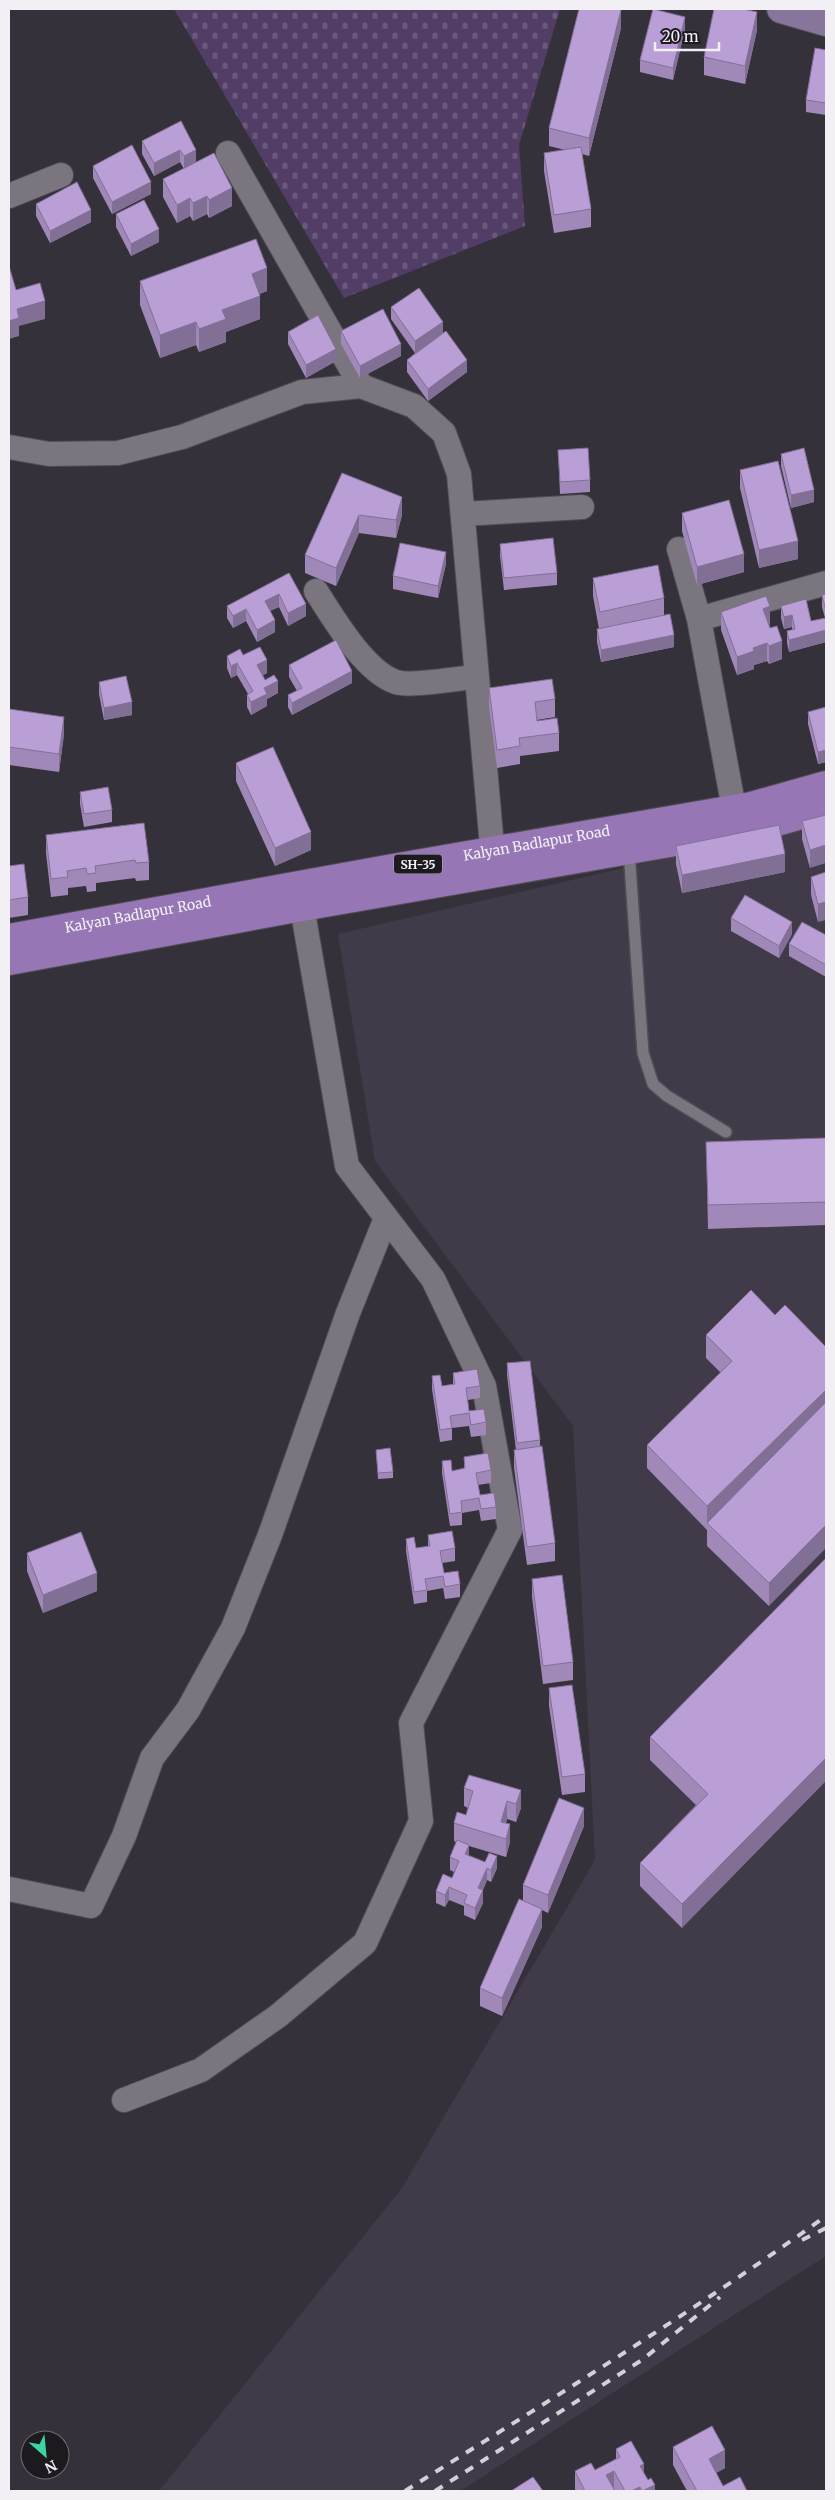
<svg xmlns="http://www.w3.org/2000/svg" width="835" height="2500" font-family="Merriweather,serif">
  <style>
    .built { fill: #413a48 }
    .cemetery { fill: url(#cemetery-stones) }
    .lines { fill: none; stroke-linecap: round; stroke-linejoin: round }
    .service-casing { stroke: #504d54; stroke-width: 14 }
    .minor-casing { stroke: #504d54; stroke-width: 26 }
    .secondary-casing { stroke: #504d54; stroke-width: 30 }
    .primary-casing { stroke: #504d54; stroke-width: 30 }
    .service { stroke: #7a757f; stroke-width: 11 }
    .minor { stroke: #7a757f; stroke-width: 24 }
    .secondary { stroke: #88759b; stroke-width: 28 }
    .primary { stroke: #9776b6; stroke-width: 28 }
    .rail { stroke: #d3d1d6; stroke-width: 4; stroke-dasharray: 9 9; stroke-linecap: butt }
    .wall { fill: #a089b9 }
    .shaded-wall { fill: #826f96 }
    .building { fill: #ba9fd7; stroke: #826f96 }
    .labels { text-anchor: middle; dominant-baseline: central; stroke-width: 5; stroke-linejoin: round; paint-order: stroke }
    .shield { fill: #1c1a1e; stroke: #b2b0b4; stroke-width: 1 }
    .shield-label { font-size: 12px; font-weight: bold; fill: #f2f0f5 }
    .street-label { font-size: 14px; fill: #f2f0f5; stroke: #1c1a1e }
  </style>
  <defs>
    <pattern id="cemetery-stones" width="16" height="16" patternUnits="userSpaceOnUse" patternTransform="scale(1.25)"><rect width="16" height="16" fill="#513d65"/><path d="M2 7V4a2 2 0 0 1 4 0v3zM10 15v-3a2 2 0 0 1 4 0v3z" fill="#6a597c"/></pattern>
  </defs>
  <rect width="100%" height="100%" fill="#35313a"/>
  <path class="built" d="M826,816V2256L460,2491H159L402,2188L595,1860L573,1426L375,1161L338,934L697,851Z"/>
  <path class="cemetery" d="M174,9H560L519,145L525,226L344,298Z"/>
  <g class="lines">
    <g class="service-casing">
      <path id="service" d="M629,850L643,1053L653,1084L667,1096L726,1132"/>
    </g>
    <g class="minor-casing">
      <path id="minor" d="M228,153L361,386
        M9,196L61,175
        M9,447L49,454L118,453L182,437L302,392L361,386L414,406L444,433L459,474L494,869
        M463,514L582,507
        M679,549L699,619L734,809
        M316,591C333,618 365,672 396,682C412,687 457,678 476,677
        M699,619L826,583
        M9,1889L91,1906L124,1836L152,1758L188,1710L233,1628L270,1535L348,1313L386,1218
        M124,2100L201,2070L278,2016L365,1943L421,1821L411,1723L510,1530L484,1386L433,1279L347,1166L302,907"/>
    </g>
    <g class="secondary-casing">
      <path id="secondary" d="M781,9L826,22"/>
    </g>
    <g class="primary-casing">
      <g id="primary">
        <path id="s1" d="M9,938L393,868L751,806L826,785"/>
        <path d="M9,961L302,907L756,828L826,808"/>
      </g>
    </g>
    <use href="#service" class="service"/>
    <use href="#minor" class="minor"/>
    <use href="#secondary" class="secondary"/>
    <use href="#primary" class="primary"/>
    <path class="rail" d="M802,2240L826,2228
      M405,2491C547,2402 690,2314 826,2216
      M435,2491L642,2360L720,2297"/>
  </g>
  <path class="wall" d="M621,28L589,156L582,154L591,209V227L554,233L544,171V153L565,150L549,146V128Z
    M685,29L673,80L640,72V60Z
    M757,30L745,84L704,75V57Z
    M826,50V115L806,112V100Z
    M181,121L196,162L232,206L209,218L207,214L193,221L190,216L177,223L163,197V179L184,169L180,162L154,176L142,154V141Z
    M93,166L151,194L112,214L93,178Z
    M36,204L91,222L50,243L36,216Z
    M116,214L159,242L131,256L116,227Z
    M140,281L267,291L259,294L260,319L226,332V342L199,352L196,345L160,358L140,305Z
    M391,307L443,333L467,372L428,401L407,372V360L415,353L391,319Z
    M341,331L401,356L360,378L341,344Z
    M288,332L336,361L306,378L288,344Z
    M558,450L590,480V492L560,494Z
    M781,454L814,502L791,508L781,466Z
    M740,470L798,559L759,568L740,488Z
    M342,473L402,515L396,538L359,533L336,586L305,573V555Z
    M682,513L744,572L697,585L682,531Z
    M500,544L557,573V585L504,590L500,556Z
    M446,564L438,598L393,589V576Z
    M289,573L306,616L288,626L279,607L270,611L275,632L257,642L246,621L233,628L227,618V606Z
    M593,578L664,598V615L674,647L601,662L597,642V629H599L593,596Z
    M826,594V642L789,652L787,643V631L792,630V627L784,629L781,618V606L811,621L825,618L822,607V595Z
    M721,612L770,624L769,625L782,659L769,664L767,661L754,665V669L737,675L721,630Z
    M243,655L267,673L263,675L265,680L278,693L267,699V706L251,715L247,707V695L248,694L237,675L231,678L227,668V656Z
    M289,665L352,683L292,715L288,707V695L297,691L289,677Z
    M99,682L132,715L104,720L99,694Z
    M489,688L555,699V717L537,720V721L559,733V751L520,756V764L497,768L489,706Z
    M826,707V762L818,764L808,724V712Z
    M9,709L64,734L59,772L9,765Z
    M236,763L311,850L275,866L236,781Z
    M80,792L112,810V822L84,827L80,804Z
    M826,815L810,868L802,839V821Z
    M46,835L149,862V880L136,881L135,878L96,883V891L87,892L86,886L68,888V895L51,897L46,853Z
    M676,846L785,872L682,893L676,864Z
    M9,866L28,897V915L9,918Z
    M826,872L818,922L811,895V877Z
    M731,918L792,934L779,958L731,931Z
    M826,935V977L789,956V944Z
    M826,1138V1225L708,1229L706,1142Z
    M775,1315L769,1606L707,1546V1530L647,1468V1445L721,1373L706,1358V1335Z
    M507,1363L540,1440V1447L555,1543V1561L527,1565L514,1468V1450H516L507,1375Z
    M453,1373L480,1386V1398L468,1400L469,1411L486,1422V1435L471,1437L469,1426L452,1428V1440L440,1442L432,1389V1376L442,1386L453,1384Z
    M376,1450L393,1472V1478L378,1479Z
    M464,1457L491,1470V1483L478,1485L480,1495L496,1507V1519L481,1521L479,1510L462,1513V1525L450,1526L442,1473V1461L452,1471L464,1469Z
    M428,1535L455,1548V1561L442,1563L444,1573L460,1584V1597L445,1599L443,1588L427,1591V1602L414,1604L406,1551V1539L416,1548L428,1546Z
    M27,1553L97,1591L43,1613L27,1571Z
    M826,1558L682,1928L640,1886V1863L696,1805L650,1760V1737Z
    M532,1579L573,1662V1680L543,1684L532,1597Z
    M549,1688L585,1774V1792L562,1795L549,1706Z
    M464,1788L521,1790V1808L516,1822L507,1819L506,1823L510,1842L506,1857L469,1846V1856L497,1868L491,1882L487,1880L483,1890V1903L475,1920L464,1915V1906L449,1900L445,1907L436,1903V1891L452,1878L454,1872L450,1870V1857L456,1842L454,1841V1823L466,1815L468,1808L464,1806Z
    M584,1826L548,1913L542,1910V1927L502,2016L480,2006V1988L523,1901V1885Z
    M673,2447L725,2468L716,2473L723,2486L747,2491H687L673,2465Z
    M616,2449L644,2473L655,2491H576L575,2489V2471L595,2470L616,2459Z"/>
  <path class="shaded-wall" d="M621,10V28L589,156V138Z
    M757,12V30L745,84V66Z
    M685,17V29L673,80V68Z
    M180,150V162L154,176V163Z
    M196,150V162L184,169V156Z
    M151,182V194L112,214V202Z
    M232,188V206L209,218V200Z
    M207,196V214L193,221V203Z
    M190,198V216L177,223V205Z
    M91,210V222L50,243V231Z
    M159,229V242L131,256V244Z
    M267,268V291L252,297V274Z
    M260,296V319L226,332V342L199,352V329L222,310Z
    M45,301V319L19,326V336L9,339V321L17,309Z
    M196,322V345L160,358V335Z
    M443,322V334L415,353V341Z
    M401,344V356L360,378V366Z
    M336,349V361L306,378V365Z
    M467,360V372L428,401V389Z
    M814,490V502L791,508V495Z
    M402,497V515L396,538V520Z
    M359,515V533L336,586V568Z
    M798,541V559L759,568V550Z
    M446,552V564L438,598V586Z
    M744,554V572L697,585V567Z
    M279,594V607L265,613V601Z
    M306,604V616L288,626V613Z
    M770,606V624L763,627V609Z
    M246,609V621L233,628V616Z
    M792,615V627L784,629V617Z
    M275,620V632L257,642V630Z
    M826,630V642L789,652V640Z
    M674,635V647L601,662V650Z
    M782,641V659L769,664V646Z
    M767,643V661L754,665V669L737,675V657L753,648Z
    M267,660V673L257,678V665Z
    M237,663V675L231,678V666Z
    M352,671V683L292,715V703Z
    M278,681V693L267,699V706L251,715V702L264,688Z
    M132,702V715L104,720V708Z
    M64,717V734L59,772V754Z
    M826,750V762L818,764V752Z
    M311,832V850L275,866V848Z
    M826,845V863L810,868V850Z
    M785,854V872L682,893V875Z
    M826,902V920L818,922V904Z
    M792,922V934L779,958V946Z
    M826,1390V1413L707,1523V1530V1506Z
    M826,1525V1548L769,1606V1583Z
    M97,1573V1591L43,1613V1595Z
    M826,1758V1781L682,1928V1904Z
    M521,1790V1808L516,1822V1804Z
    M507,1801V1819L501,1837V1822Z
    M584,1808V1826L548,1913V1895Z
    M510,1824V1842L506,1857V1839Z
    M469,1845V1857L465,1854Z
    M497,1856V1868L491,1882V1870Z
    M487,1868V1880L478,1901V1888Z
    M449,1887V1900L445,1907V1895Z
    M483,1890V1903L475,1920V1908Z
    M542,1909V1927L502,2016V1998Z
    M725,2450V2468L709,2477V2459Z
    M644,2464V2482L640,2466Z
    M614,2471V2489L606,2475Z
    M655,2485V2491H642Z
    M640,2487V2491H631Z"/>
  <path class="building" d="M579,9H617L621,10L589,138L549,128Z
    M653,9L685,17L673,68L640,60Z
    M714,9H743L757,12L745,66L704,57Z
    M815,48L826,50V103L806,100Z
    M181,121L196,150L184,156L180,150L154,163L142,141Z
    M132,145L151,182L112,202L93,166Z
    M581,147L591,209L554,215L544,153Z
    M214,153L232,188L209,200L207,196L193,203L190,198L177,205L163,179Z
    M77,182L91,210L50,231L36,204Z
    M144,200L159,229L131,244L116,214Z
    M256,239L267,268L252,274L260,296L222,310L226,319L199,329L196,322L160,335L140,281Z
    M9,266L16,290L40,283L45,301L17,309L19,318L9,321Z
    M419,288L443,322L415,341L391,307Z
    M383,309L401,344L360,366L341,331Z
    M318,315L336,349L306,365L288,332Z
    M446,331L467,360L428,389L407,360Z
    M588,448L590,480L560,482L558,450Z
    M804,448L814,490L791,495L781,454Z
    M778,461L798,541L759,550L740,470Z
    M342,473L402,497L396,520L359,515L336,568L305,555Z
    M729,500L744,554L697,567L682,513Z
    M553,538L557,573L504,578L500,544Z
    M400,543L446,552L438,586L393,576Z
    M658,565L664,598L600,612L593,578Z
    M289,573L306,604L288,613L279,594L265,601L275,620L257,630L246,609L233,616L227,606Z
    M826,594V611L822,595Z
    M766,596L770,606L763,609L770,628L777,626L782,641L769,646L767,643L753,648L754,651L737,657L721,612Z
    M806,599L811,621L826,618V630L789,640L787,631L795,629L792,615L784,617L781,606Z
    M670,614L674,635L601,650L597,629Z
    M336,640L352,671L292,703L288,695L302,688L289,665Z
    M260,647L267,660L257,665L265,680L274,675L278,681L264,688L267,694L251,702L247,695L253,691L237,663L231,666L227,656L240,649L243,655Z
    M126,676L132,702L104,708L99,682Z
    M552,679L555,699L535,702L537,721L557,718L559,733L519,738L520,746L497,750L489,688Z
    M826,707V750L818,752L808,712Z
    M9,709L64,717L59,754L9,747Z
    M273,747L311,832L275,848L236,763Z
    M108,787L112,810L84,814L80,792Z
    M826,815V845L810,850L802,821Z
    M144,823L149,862L136,863L135,860L95,866L96,873L87,874L86,868L67,871L68,877L51,879L46,835Z
    M779,825L785,854L682,875L676,846Z
    M24,864L28,897L9,900V866Z
    M826,872V902L818,904L811,877Z
    M745,895L792,922L779,946L731,918Z
    M802,922L826,935V965L789,944Z
    M826,1138V1202L708,1205L706,1142Z
    M751,1290L775,1315L785,1305L826,1347V1390L707,1506L647,1445L732,1361L706,1335Z
    M530,1361L540,1440L517,1443L507,1363Z
    M477,1369L480,1386L466,1388L469,1411L484,1409L486,1422L471,1425L469,1413L450,1416L452,1428L440,1430L432,1376L440,1375L442,1386L455,1384L453,1373Z
    M826,1402V1525L769,1583L707,1523Z
    M542,1446L555,1543L527,1547L514,1450Z
    M390,1448L393,1472L378,1473L376,1450Z
    M488,1453L491,1470L476,1473L480,1495L494,1493L496,1507L481,1509L479,1498L461,1501L462,1512L450,1514L442,1461L451,1460L452,1471L465,1468L464,1457Z
    M452,1531L455,1548L440,1551L444,1573L458,1571L460,1584L445,1587L443,1576L425,1579L427,1590L414,1592L406,1539L414,1537L416,1548L430,1546L428,1535Z
    M81,1532L97,1573L43,1595L27,1553Z
    M826,1558V1758L682,1904L640,1863L708,1794L650,1737Z
    M562,1575L573,1662L543,1666L532,1579Z
    M572,1685L585,1774L562,1777L549,1688Z
    M469,1775L521,1790L516,1804L507,1801L501,1822L510,1824L506,1839L454,1823L457,1812L466,1815L473,1791L464,1788Z
    M559,1798L584,1808L548,1895L523,1885Z
    M457,1840L469,1845L465,1854L485,1862L489,1853L497,1856L491,1870L487,1868L478,1888L483,1890L475,1908L464,1903L467,1895L449,1887L445,1895L436,1891L443,1874L452,1878L459,1861L450,1857Z
    M519,1899L542,1909L502,1998L480,1988Z
    M712,2426L725,2450L709,2459L723,2486L740,2477L747,2491H697L673,2447Z
    M631,2441L644,2464L640,2466L648,2480L651,2478L655,2485L642,2491L640,2487L631,2491H625L614,2471L606,2475L615,2491H585L575,2471L591,2463L595,2470L620,2457L616,2449Z
    M533,2477L543,2491H511Z"/>
  <g class="labels">
    <rect class="shield" x="394" y="854.5" width="48" height="19" rx="4"/>
    <g class="shield-label">
      <text x="418" y="864">SH-35</text>
    </g>
    <g class="street-label">
      <text stroke="none"><textPath href="#s1" startOffset="536">Kalyan Badlapur Road</textPath></text>
      <text stroke="none"><textPath href="#s1" startOffset="131">Kalyan Badlapur Road</textPath></text>
    </g>
  </g>
  <rect width="835" height="2500" fill="none" stroke="#f2f0f5" stroke-width="20"/>
  <g transform="translate(45 2455) rotate(153)"><circle r="24" fill="#1c1a1e" stroke="#727074"/>
  <path d="M0-4L9 19L0 12L-9 19Z" fill="#3ad4a5"/>
  <text y="-8" font-size="14" font-weight="bold" text-anchor="middle" fill="#f2f0f5">N</text>
  </g>
  <path d="M655 42v8h64v-8" fill="none" stroke="#f2f0f5" stroke-width="2.5"/>
  <text x="662" y="42" font-size="15" fill="#f2f0f5" stroke="#1c1a1e" stroke-width="4" paint-order="stroke">20 m</text>
</svg>
